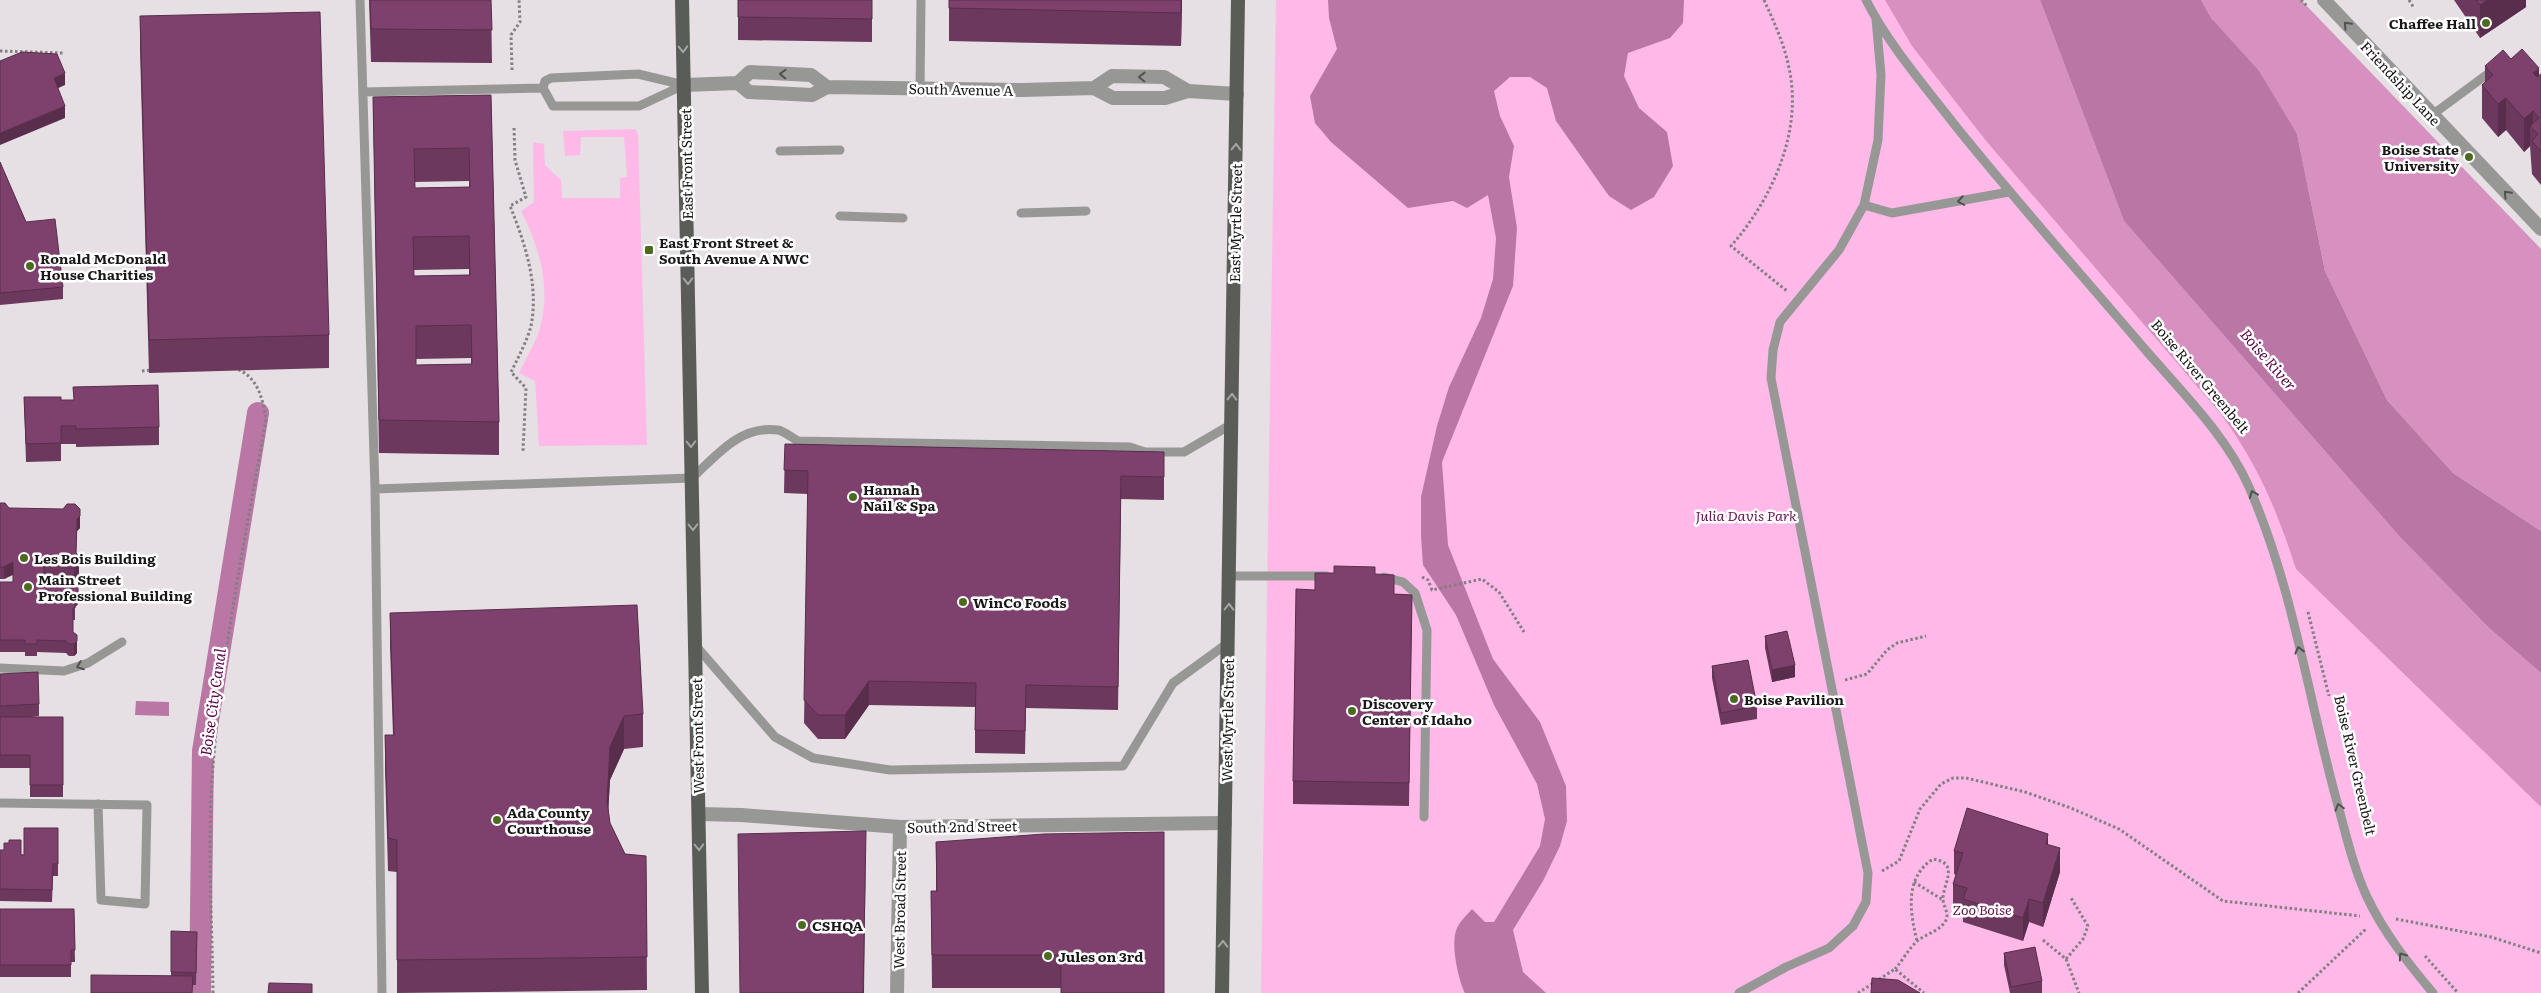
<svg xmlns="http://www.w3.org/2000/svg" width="2541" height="993" font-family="Literata,serif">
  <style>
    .green { fill: #feb9e8 }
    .forest { fill: #d691c0 }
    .water { fill: #ba77a6 }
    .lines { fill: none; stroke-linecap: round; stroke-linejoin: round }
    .canal { stroke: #ba77a6; stroke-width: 22 }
    .path { stroke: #837e81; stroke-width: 3; stroke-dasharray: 2.5 2.5; stroke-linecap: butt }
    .service { stroke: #979896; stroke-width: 9 }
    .minor { stroke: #979896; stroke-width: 14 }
    .tertiary { stroke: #979896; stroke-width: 14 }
    .primary { stroke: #5a5c58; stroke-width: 14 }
    .wall { fill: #6c385e; fill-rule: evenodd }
    .shaded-wall { fill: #582e4c }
    .building { fill: #7e416d; stroke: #582e4c; fill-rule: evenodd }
    .oneway { stroke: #525151 }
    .oneway2 { stroke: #a4a5a3 }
    .poi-dot { fill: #4c6b1f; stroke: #fff; stroke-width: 2 }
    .labels { text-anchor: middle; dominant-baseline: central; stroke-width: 5; stroke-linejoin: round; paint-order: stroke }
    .poi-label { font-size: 14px; font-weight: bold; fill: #1a1719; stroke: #fff; text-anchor: start }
    .street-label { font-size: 14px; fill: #1a1719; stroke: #fff }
    .park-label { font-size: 14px; font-style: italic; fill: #661553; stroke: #fff }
    .water-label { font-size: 15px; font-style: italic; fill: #580347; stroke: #fff }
  </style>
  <rect width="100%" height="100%" fill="#e6dfe3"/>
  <path class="green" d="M1276,0H2040L2124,221L2400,537L2489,628L2541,673V993H1261Z
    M635,129L638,134L647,445L539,446L535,381L519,373C525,360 533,347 538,334C553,292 540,248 521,211L534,202L533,142L544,144L545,165L561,180L562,198H620V178L627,177L624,137H581L580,155L565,156L563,131Z"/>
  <path class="forest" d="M1885,0H2040L2124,221L2400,537L2489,628L2541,673V807L2296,569C2276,508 2259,467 2221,414L1987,142L1912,46Z
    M2201,0H2301L2541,249V531L2453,473L2387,400L2325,271L2297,134L2212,19Z"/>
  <path class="water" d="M1328,0H1684L1683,23L1670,38L1628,53L1624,76L1639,108L1667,132L1673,166L1654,197L1631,210L1609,196L1556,121L1547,88L1530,77H1510L1494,91L1500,116L1514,146L1509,177L1517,228L1513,286L1442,462L1448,545L1493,659L1540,722L1566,786L1567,821L1560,846L1543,881L1513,930L1523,972L1546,993H1465C1458,979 1450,942 1457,928C1460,921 1467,915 1472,909L1485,922H1494L1540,846L1545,819L1537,784L1494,705L1456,615L1423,565L1421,536V497L1437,426L1449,387L1481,318L1493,279L1496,238L1488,195L1467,208L1453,201L1408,208L1331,142L1315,123L1310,96L1337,49L1329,18Z
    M2040,0H2201L2212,19L2259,71L2297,134L2325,271L2387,400L2453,473L2541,531V673L2489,628L2400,537L2124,221Z
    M136,701L169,702V716L135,715Z"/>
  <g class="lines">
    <path class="canal" d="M200,993L203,751L258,413"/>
    <path class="path" d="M1764,0C1774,22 1784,43 1789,68C1803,132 1772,199 1731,246L1787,291
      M2301,0L2308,7
      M2409,0L2414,8
      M0,51L63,53
      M512,70L511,35L520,22L519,0
      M514,128L515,160L526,197L510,206C525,243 539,285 531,326C527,341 518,358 511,372L526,388L523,451
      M142,371L152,370
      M1422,577L1428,580L1432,590L1482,579L1499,592L1524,632
      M2308,612L2329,696
      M1845,680L1867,674L1887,650L1897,643L1926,636
      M1882,871L1899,861L1920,809L1941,784L1953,778H1966L2025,792L2071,808L2119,829L2223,901L2360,916
      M1914,882L1943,900
      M2396,919L2491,937L2541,953
      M2043,940L2066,959L2079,993
      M2425,956L2458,993
      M2066,959L2083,939L2088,926L2071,898
      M1895,969C1902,961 1908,950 1916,942C1925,934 1938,932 1945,922C1950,914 1944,908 1943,900C1942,885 1961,863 1933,859C1904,878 1910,912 1917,941
      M213,993C212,918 207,841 213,766C222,650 246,534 266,419C263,400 258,377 237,369
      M1858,993L1895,969L1924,993
      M2298,993L2367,928"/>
    <path class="service" d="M360,0L375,489L382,993
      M1866,0C1889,45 1923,84 1954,124C2015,200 2080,273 2143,347C2179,389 2227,436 2249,487C2293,587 2308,697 2337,802C2346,834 2353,867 2367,897C2384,933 2408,963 2433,993
      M638,74L684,85L639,106H553L543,88L545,81L551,78Z
      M920,89L921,0
      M363,92L543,88
      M2432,115L2493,70
      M780,151L840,150
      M1864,205L1892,213L2009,192
      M1021,213L1086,211
      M840,216L903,218
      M375,489L692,478C717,455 740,425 778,430C784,431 792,438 798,441L1130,447L1145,452H1184L1232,424
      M1229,576H1326
      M1384,577L1403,582L1415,593L1427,630L1424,817
      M696,646L775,737L813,758L890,770L1123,766L1173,683L1228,643
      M0,668L64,671L88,663L122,642
      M0,803L147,805L145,904L101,900L98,804
      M1739,993L1786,967L1829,948L1853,926L1866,902L1868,873L1771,378L1773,350L1780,322L1839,250L1864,205L1878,140L1881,75L1876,19"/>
    <path class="minor" d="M2324,0L2541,229
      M699,814L741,815L900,827L1225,823
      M897,993L900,827"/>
    <path class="tertiary" d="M738,83L749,92L772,93L812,95L827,87L1023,90L1094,88L1113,98H1165L1188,91L1237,94
      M684,85L738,83L750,72L811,75L827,87
      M1094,88L1112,76L1164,77L1188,91"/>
    <path class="primary" d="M682,0L702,993
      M1222,993L1238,0"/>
  </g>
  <path class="wall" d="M369,0H491L492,63L371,62Z
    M738,0H872V42L738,40Z
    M949,0H1182L1181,46L949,41Z
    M2454,0H2526V7L2480,38Z
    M140,16L329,335V368L149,373L140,49Z
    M2511,59L2539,76L2541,74V185L2532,174L2530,146L2524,152L2506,130L2498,137L2482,118V85L2485,83V66Z
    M491,95L499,422V455L379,453L373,97ZM469,181V187L415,188L414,182ZM469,269V275L414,276V270ZM471,358V364L416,365V359Z
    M0,162L26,222L63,287V299L0,305Z
    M24,397L61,400L159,427V445L76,447V444H61V461L26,462Z
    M785,444L1164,452V500L1121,499L1118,710L1026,708L1025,754L975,753V707L869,705L845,739H818L804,723L808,494L784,493Z
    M0,503L9,508L80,528L77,531L76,553L79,556V575L74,580H66L62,575L44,577V583L78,604L75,607V620H73V632L77,653L74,656H69L66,653L37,652V656H25V652H0V582H13V575L4,579H0Z
    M1375,574L1394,594L1412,595L1409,806L1293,804V781Z
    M390,613L643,714V747L624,749L610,780L608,811L610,823L625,854L646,856L647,990L397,993V872L388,871L385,768V735H393L390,646Z
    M1765,636L1795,677L1772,682L1765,648Z
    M1712,666L1757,706V719L1721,725L1712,678Z
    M0,674L39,704V716L31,717H63V797H30V768H0Z
    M58,828V876H53L52,902L0,901V850L24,855Z
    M1164,832L1061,988H932L931,891H936V842Z
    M2048,845L2060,872L2043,927L2029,922L2023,941L1963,922V910L1953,907V884L1956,875L1954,874V851Z
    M0,909H74L75,962H71V977H0Z
    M197,932L196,985H193L171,976V972Z
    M2004,953L2042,981V993H2010L2004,965Z"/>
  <path class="shaded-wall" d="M1181,0H1182L1181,46Z
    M2488,0H2526V7L2480,38V5Z
    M2539,68V101L2533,73Z
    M65,73V85L54,90V78Z
    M2506,98V130L2498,137V104Z
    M65,106V118L0,145V133Z
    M2533,111V129L2530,126V146L2524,152V119Z
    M80,516V528L77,531V519Z
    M13,562V574L4,579V567Z
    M79,563V575L74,580V568Z
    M78,592V604L75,607V595Z
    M77,641V653L74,656V644Z
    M1795,665V677L1772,682V670Z
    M869,681V705L845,739V715Z
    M624,716V749L610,780L607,834V801L610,747Z
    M866,831L864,993H863Z
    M2048,834V857L2046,844Z
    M2060,848V872L2043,927V903Z
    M2029,899V922L2023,941V918Z"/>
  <path class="building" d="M370,0H491L492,30L371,29Z
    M738,0H872V19L738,17Z
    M949,0H1181V13L949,8Z
    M2476,0H2488L2480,5Z
    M320,12L329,335L149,340L140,16Z
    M2522,49L2539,68L2533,73L2537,77L2541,74V152L2532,141L2538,134L2530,126L2539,118L2533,111L2524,119L2506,98L2498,104L2482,85L2493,75L2485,66L2503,50L2511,59Z
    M22,52L57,54L65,73L54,78L65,106L0,133V61Z
    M491,95L499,422L379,420L373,97ZM469,148L470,187L415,188L414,149ZM469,236L470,275L414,276L413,237ZM471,325L472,364L416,365V326Z
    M0,162L26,222L55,219L63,287L0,293Z
    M158,385L159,427L76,429V426H61V443L26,444L24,397H61V400H74L73,387Z
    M785,444L1164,452V477L1121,476L1118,687L1026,685L1025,731L975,730L976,683L869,681L845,715H818L804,700L808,471L784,470Z
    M0,503H5L9,508L63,509L67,504H75L80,509V516L77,519L76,553L79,556V563L74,568H66L62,563L44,565V583H75L78,586V592L75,595V608H73V632L77,635V641L74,644H69L66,641L37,640V644H25V640H0V582H13V562L4,567H0Z
    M1334,566L1375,567V574L1394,575V594L1412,595L1409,783L1293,781L1296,589L1315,590V573H1334Z
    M637,605L643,714L624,716L610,747L607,801L610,823L625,854L646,856L647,957L397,960V840L388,838L385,735H394L390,613Z
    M1787,631L1795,665L1772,670L1765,636Z
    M1748,660L1757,706L1721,713L1712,666Z
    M38,672L39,704L0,706V674Z
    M0,717H63V785H30V755H0Z
    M1967,808L2048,834L2046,844L2060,848L2043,903L2029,899L2023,918L1963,899L1967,888L1953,884L1963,853L1954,851Z
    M24,828H58V864H53L52,890L0,889V850H4V843H9V840H21V855H24Z
    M866,831L863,993H740L738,834Z
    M1164,832V993H1061V955H932L931,891H937L936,842L1044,834Z
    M0,909H74L75,950H71V965H0Z
    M171,931L197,932L196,973L171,972Z
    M2035,947L2042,981L2011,987L2004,953Z
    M91,975L193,976L192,993H91Z
    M1872,978L1898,980L1920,993H1871Z
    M269,983L312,984V993H268Z"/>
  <defs><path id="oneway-chevron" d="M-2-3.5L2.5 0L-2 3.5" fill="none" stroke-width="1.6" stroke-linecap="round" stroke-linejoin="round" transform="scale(1.25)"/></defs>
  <g class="oneway">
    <use href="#oneway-chevron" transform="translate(2347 25) rotate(-133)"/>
    <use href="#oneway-chevron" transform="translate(783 74) rotate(-178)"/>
    <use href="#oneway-chevron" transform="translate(1142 77) rotate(-179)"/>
    <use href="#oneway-chevron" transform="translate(2507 194) rotate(-134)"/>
    <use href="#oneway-chevron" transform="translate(1961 201) rotate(170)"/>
    <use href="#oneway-chevron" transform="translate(2253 494) rotate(-112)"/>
    <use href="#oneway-chevron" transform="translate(2299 650) rotate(-104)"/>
    <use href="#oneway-chevron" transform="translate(80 666) rotate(159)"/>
    <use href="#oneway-chevron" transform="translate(2339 807) rotate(-106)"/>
    <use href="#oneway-chevron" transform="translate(2402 956) rotate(-125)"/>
  </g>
  <g class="oneway2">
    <use href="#oneway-chevron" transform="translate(683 49) rotate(89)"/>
    <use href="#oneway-chevron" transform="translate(1236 147) rotate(-89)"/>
    <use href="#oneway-chevron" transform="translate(688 281) rotate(89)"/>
    <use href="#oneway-chevron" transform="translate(1232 397) rotate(-89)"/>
    <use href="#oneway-chevron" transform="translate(691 444) rotate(89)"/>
    <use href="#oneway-chevron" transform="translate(693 527) rotate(89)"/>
    <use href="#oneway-chevron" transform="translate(1229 607) rotate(-89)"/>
    <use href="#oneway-chevron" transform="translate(699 847) rotate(89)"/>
    <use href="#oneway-chevron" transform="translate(1223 944) rotate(-89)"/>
  </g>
  <g class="poi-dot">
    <circle cx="2486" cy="23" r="5"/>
    <circle cx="2469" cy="157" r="5"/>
    <rect x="644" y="245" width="10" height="10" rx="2.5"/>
    <circle cx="30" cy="266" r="5"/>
    <circle cx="853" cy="497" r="5"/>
    <circle cx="24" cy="558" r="5"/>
    <circle cx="28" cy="587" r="5"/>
    <circle cx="963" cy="602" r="5"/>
    <circle cx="1734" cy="699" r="5"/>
    <circle cx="1352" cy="711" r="5"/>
    <circle cx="497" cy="820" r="5"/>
    <circle cx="802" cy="925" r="5"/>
    <circle cx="1048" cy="956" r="5"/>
  </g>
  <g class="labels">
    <g class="poi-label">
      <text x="2476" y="23" text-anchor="end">Chaffee Hall</text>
      <text x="2459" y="149" text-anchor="end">Boise State<tspan x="2459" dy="16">University</tspan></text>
      <text x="659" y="242">East Front Street &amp;<tspan x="659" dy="16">South Avenue A NWC</tspan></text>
      <text x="40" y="258">Ronald McDonald<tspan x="40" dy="16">House Charities</tspan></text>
      <text x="863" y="489">Hannah<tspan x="863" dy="16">Nail &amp; Spa</tspan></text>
      <text x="34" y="558">Les Bois Building</text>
      <text x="38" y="579">Main Street<tspan x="38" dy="16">Professional Building</tspan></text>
      <text x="973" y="602">WinCo Foods</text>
      <text x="1744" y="699">Boise Pavilion</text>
      <text x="1362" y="703">Discovery<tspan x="1362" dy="16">Center of Idaho</tspan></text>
      <text x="507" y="812">Ada County<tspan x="507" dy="16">Courthouse</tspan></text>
      <text x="812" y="925">CSHQA</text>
      <text x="1058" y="956">Jules on 3rd</text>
    </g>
    <g class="street-label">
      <text transform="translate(2401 83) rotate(47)">Friendship Lane</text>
      <text transform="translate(961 89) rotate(1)">South Avenue A</text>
      <text transform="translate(686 164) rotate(-91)">East Front Street</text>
      <text transform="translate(1235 223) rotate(-89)">East Myrtle Street</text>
      <text transform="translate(2201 376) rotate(50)">Boise River Greenbelt</text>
      <text transform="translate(1227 720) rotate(-89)">West Myrtle Street</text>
      <text transform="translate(697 736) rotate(-91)">West Front Street</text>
      <text transform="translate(2356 765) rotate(77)">Boise River Greenbelt</text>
      <text transform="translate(962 826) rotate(-1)">South 2nd Street</text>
      <text transform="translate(899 910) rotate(-89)">West Broad Street</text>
    </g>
    <g class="park-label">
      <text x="1746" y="515">Julia Davis Park</text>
      <text x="1982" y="909">Zoo Boise</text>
    </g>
    <g class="water-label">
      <text transform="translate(2269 359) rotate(49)">Boise River</text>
      <text transform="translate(212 702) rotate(-82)">Boise City Canal</text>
    </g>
  </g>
</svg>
